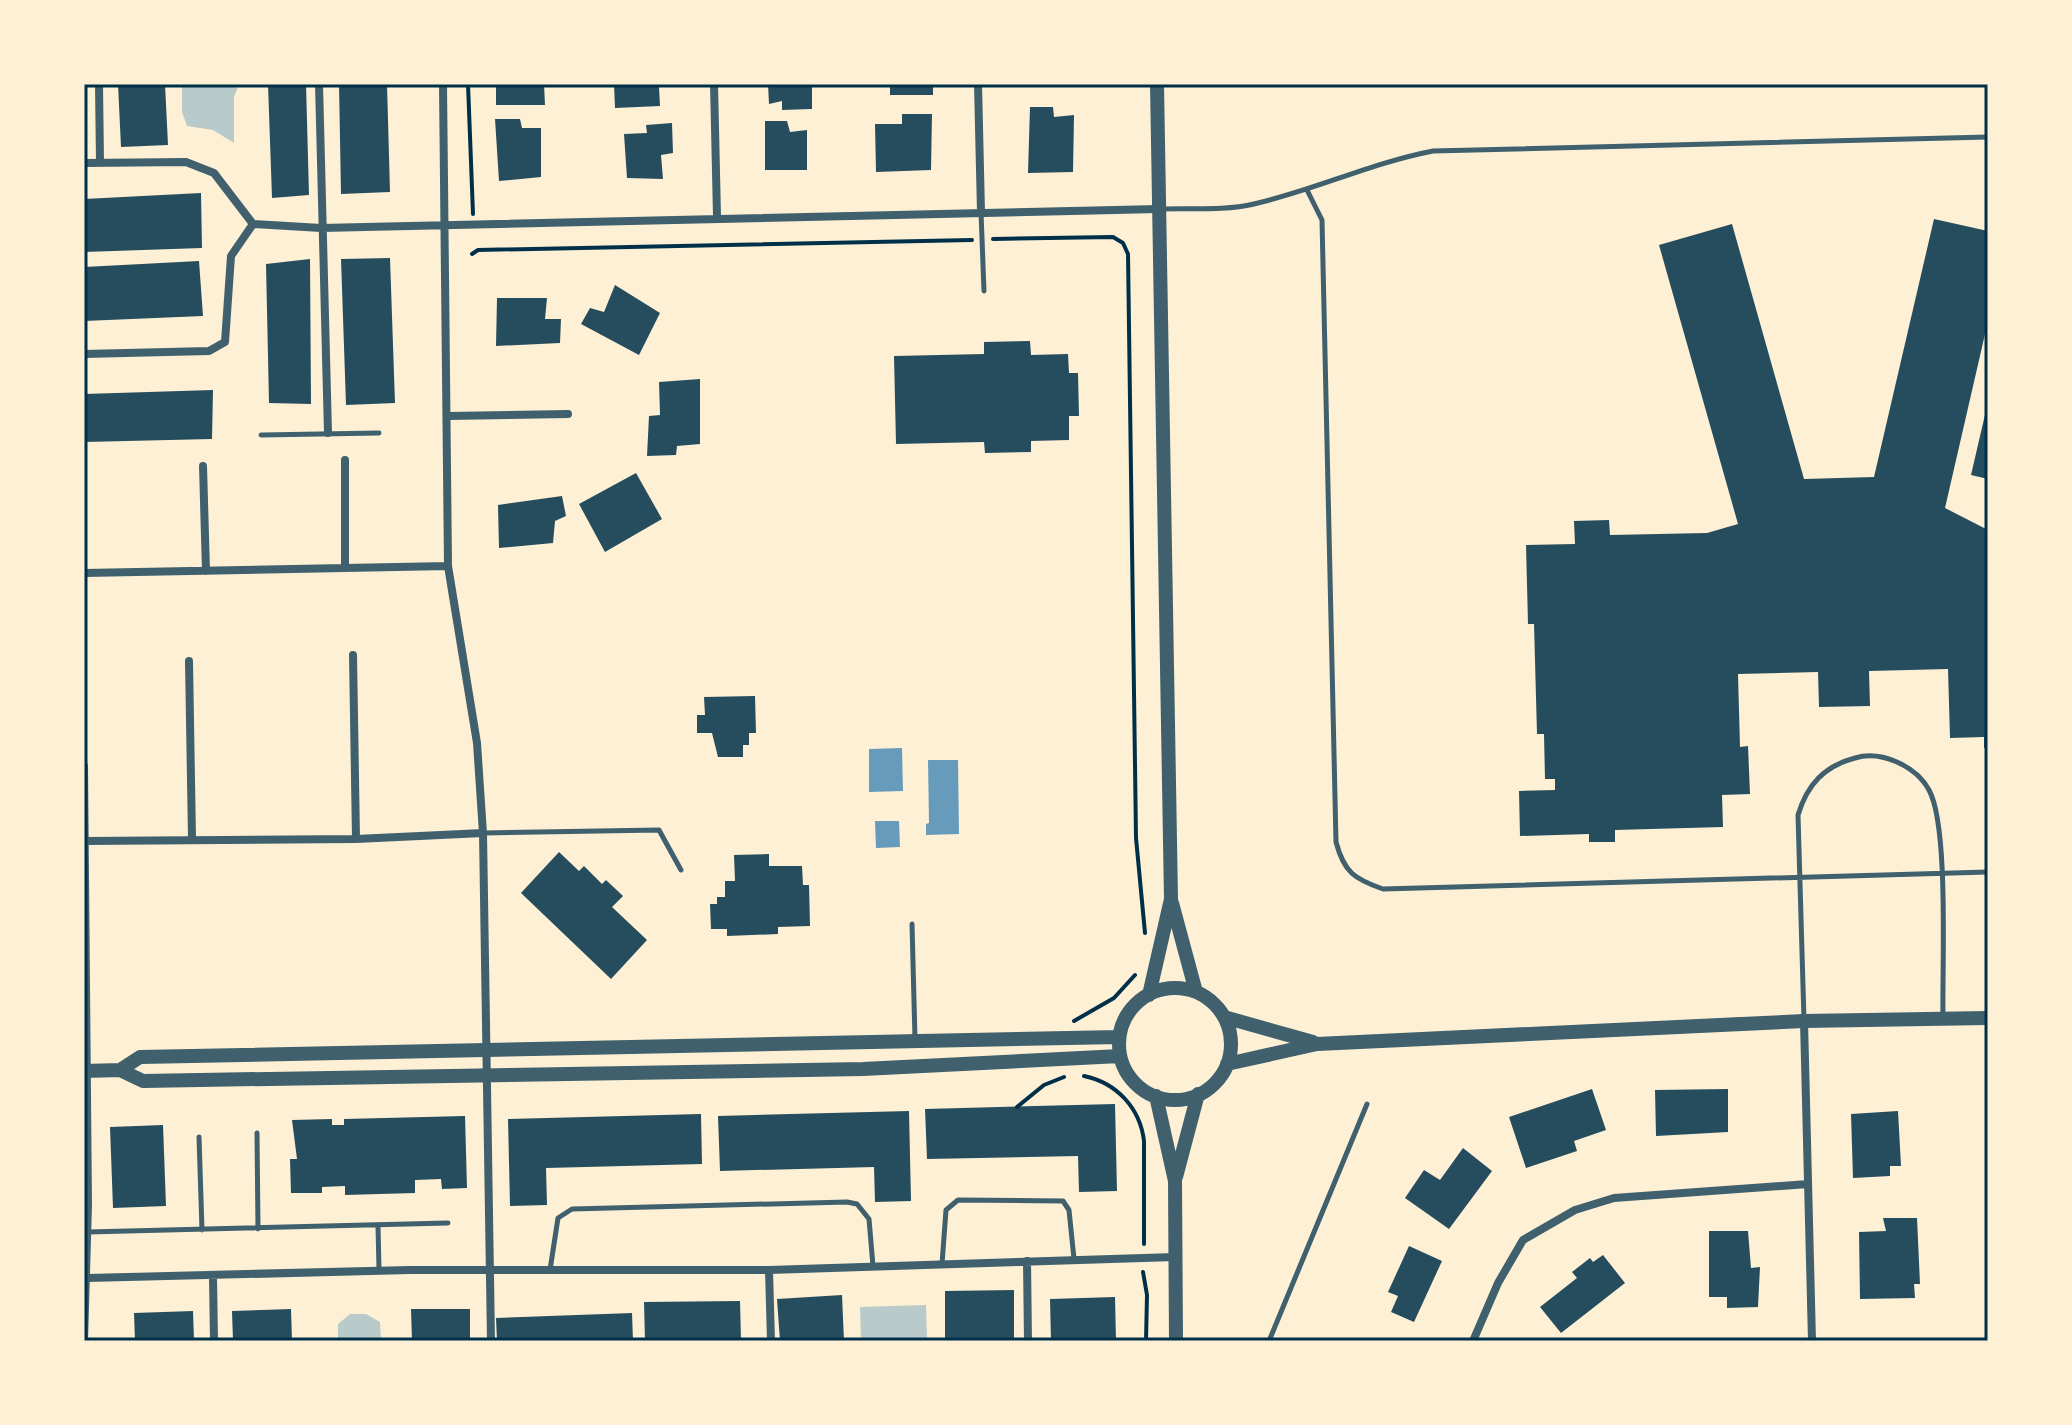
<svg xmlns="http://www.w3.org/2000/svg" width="2072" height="1425" font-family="Figtree,sans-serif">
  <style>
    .green { fill: #b9caca }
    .water { fill: #669bbc }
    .building { fill: #264d5e }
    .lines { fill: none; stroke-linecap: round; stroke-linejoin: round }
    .path { stroke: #003049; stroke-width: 4 }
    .service { stroke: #3f606c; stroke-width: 5 }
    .minor { stroke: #3f606c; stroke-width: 8 }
    .tertiary { stroke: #3f606c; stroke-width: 14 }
    .neatline { fill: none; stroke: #003049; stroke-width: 3 }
  </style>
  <rect width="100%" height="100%" fill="#fdf0d5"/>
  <path class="green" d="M182,84H239L234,97V143L213,130L187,126L182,112Z
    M926,1305L927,1341H861L860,1307Z
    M350,1314H366L380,1322L381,1341H338V1324Z"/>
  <path class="water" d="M902,748L903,791L869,792V749Z
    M928,760H958L959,834L926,835V824L929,823Z
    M875,821H899L900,847L876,848Z"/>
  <path class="building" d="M118,84H165L168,145L121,147Z
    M268,84H306L309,195L272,198Z
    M339,84H387L390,192L341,194Z
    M496,84H544L545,105H496Z
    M614,84H668L669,86L659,87L660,106L615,108Z
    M768,84H812V109L782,110V101L769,104Z
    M890,84H933V95H890Z
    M1030,107H1053L1054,117L1074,115L1073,172L1028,173Z
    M902,114H932L931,170L876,172L875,124H902Z
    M495,119H520L522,128H541V177L499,181Z
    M765,121H787L790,132L807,130V170H765Z
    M672,123L673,153L661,155L663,179L627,178L624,134L647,133L646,125Z
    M201,193L202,248L84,252V199Z
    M1934,219L1988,231V321L1945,508L1988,530V747L1984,748V737L1950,738L1948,669L1869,671L1870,706L1819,707L1818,672L1738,674L1740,747L1748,746L1750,794L1722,795L1723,827L1615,830V842H1589V834L1520,836L1519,791L1555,790V779H1545L1544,734H1537L1534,624H1528L1526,545L1575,544L1574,521L1609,520L1610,535L1707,533L1738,524L1659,245L1732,224L1804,479L1874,477Z
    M390,258L395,403L346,405L341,259Z
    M310,259L311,404L269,403L266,264Z
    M199,261L203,316L84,321V267Z
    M615,285L660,313L639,355L581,324L590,308L604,312Z
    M497,298H547L545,319H561L560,343L496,346Z
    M1030,341L1031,355L1068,354L1069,373H1078L1079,416H1069V440L1031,441V452L985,453L984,442L896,444L894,356L984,354V342Z
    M700,379V444L677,446L676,455L647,456L649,416L660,415L659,382Z
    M213,390L212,439L84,442V394Z
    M1987,406H1988V479L1971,475Z
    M636,473L662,519L605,552L579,504Z
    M562,496L566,516L555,521L553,543L499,548L498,505Z
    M755,696L756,733H749V745H743V757H718L712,733H697V715H705L704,697Z
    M559,852L579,871L584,866L602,884L606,880L623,896L612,907L647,940L611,979L521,893Z
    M769,854V866H802L803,885H809L810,926L778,927V934L727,936V929H711L710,904H717V897H725V881H735L734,855Z
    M1592,1089L1606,1130L1574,1141L1577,1151L1526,1168L1509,1117Z
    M1728,1089V1132L1656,1136L1655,1090Z
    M1115,1104L1117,1191L1079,1192L1078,1156L927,1159L925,1109Z
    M909,1111L911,1201L875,1202L874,1167L720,1171L718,1116Z
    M1898,1111L1901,1166H1890V1176L1853,1178L1851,1114Z
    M701,1114L702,1164L546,1168L547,1205L510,1206L508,1119Z
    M465,1116L467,1188L442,1189L441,1179L415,1180V1193L345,1195V1186L322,1187V1193H291L290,1159H297L292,1120L332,1119V1125H344V1119Z
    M163,1125L166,1206L113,1208L110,1127Z
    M1463,1148L1492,1171L1449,1229L1405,1198L1424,1170L1440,1180Z
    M1883,1218H1917L1920,1284H1914L1915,1298L1860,1299L1859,1232L1886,1231Z
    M1709,1231H1748L1751,1268L1760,1267L1758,1307L1727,1308V1297H1709Z
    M1409,1246L1442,1261L1414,1322L1391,1312L1398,1296L1388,1292Z
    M1603,1255L1625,1283L1561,1333L1540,1307L1577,1278L1572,1272L1590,1258L1593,1262Z
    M1014,1290V1341H945V1291Z
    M842,1295L844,1341H780L777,1299Z
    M1115,1297L1116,1341H1051L1050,1299Z
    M740,1301L741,1341H645L644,1302Z
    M291,1309L292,1341H233L232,1311Z
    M411,1309H470V1341H412Z
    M193,1311L194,1341H135L134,1313Z
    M632,1313L633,1341H497L496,1318Z"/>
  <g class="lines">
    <path class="path" d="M468,84L473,214
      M993,239L1113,237L1123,243L1128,254L1136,838L1145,933
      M472,254L478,250L972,240
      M1074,1021L1114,998L1135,975
      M1084,1076C1117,1083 1140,1108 1144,1141
      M1017,1107L1044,1085L1064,1077
      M1144,1142V1244
      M1143,1272L1147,1295L1146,1341"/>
    <path class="service" d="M1307,190L1322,220L1336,842C1344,872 1354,879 1383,889L1988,872
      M1161,209C1191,208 1225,211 1254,204C1315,190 1371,163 1433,151L1988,137
      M981,212L984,291
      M261,435L379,433
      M483,833L659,830L681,870
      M912,924L915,1039
      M1804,1020L1798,815C1807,785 1824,766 1855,758C1881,750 1916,766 1929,790C1949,826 1942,968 1943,1016
      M257,1133L258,1229
      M199,1137L202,1230
      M378,1225L379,1270
      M88,1232L448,1223
      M942,1264L946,1210L958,1200L1063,1201L1069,1210L1074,1259
      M550,1270L558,1218L572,1209L847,1202L857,1204L869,1219L873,1266
      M1269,1341L1367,1104"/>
    <path class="minor" d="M99,84L100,163
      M319,84L328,433
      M443,84L448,566L477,743L483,833L491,1341
      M714,84L717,216
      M978,84L981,212
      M84,163L186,162L214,173L253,224L321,228L1159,209
      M84,354L209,351L225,342L231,256L253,224
      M449,416L568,414
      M345,460V568
      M203,466L206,571
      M84,573L448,566
      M353,655L356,839
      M189,661L192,839
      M84,766L88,1205L84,1341
      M85,841L356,839L483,833
      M1804,1021L1812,1341
      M1027,1261L1028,1341
      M769,1270L771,1341
      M213,1277L214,1341
      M88,1278L410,1270H769L1175,1257
      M1473,1341L1498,1283L1523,1240L1575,1210L1614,1198L1808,1184"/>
    <path class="tertiary" d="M1172,903L1196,992
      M1119 1044a56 56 0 1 1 112 0a56 56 0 1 1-112 0Z
      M1149,995L1171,899L1157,84
      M1224,1017L1313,1042
      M1227,1064L1317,1044L1804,1021L1988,1018
      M120,1070L143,1081L863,1069L1120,1056
      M84,1071L120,1070L140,1057L1119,1037
      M1156,1096L1175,1181L1176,1341
      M1176,1177L1198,1094"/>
  </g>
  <rect width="2072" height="1425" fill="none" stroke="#fdf0d5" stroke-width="172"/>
  <rect x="86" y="86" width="1900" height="1253" class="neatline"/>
</svg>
